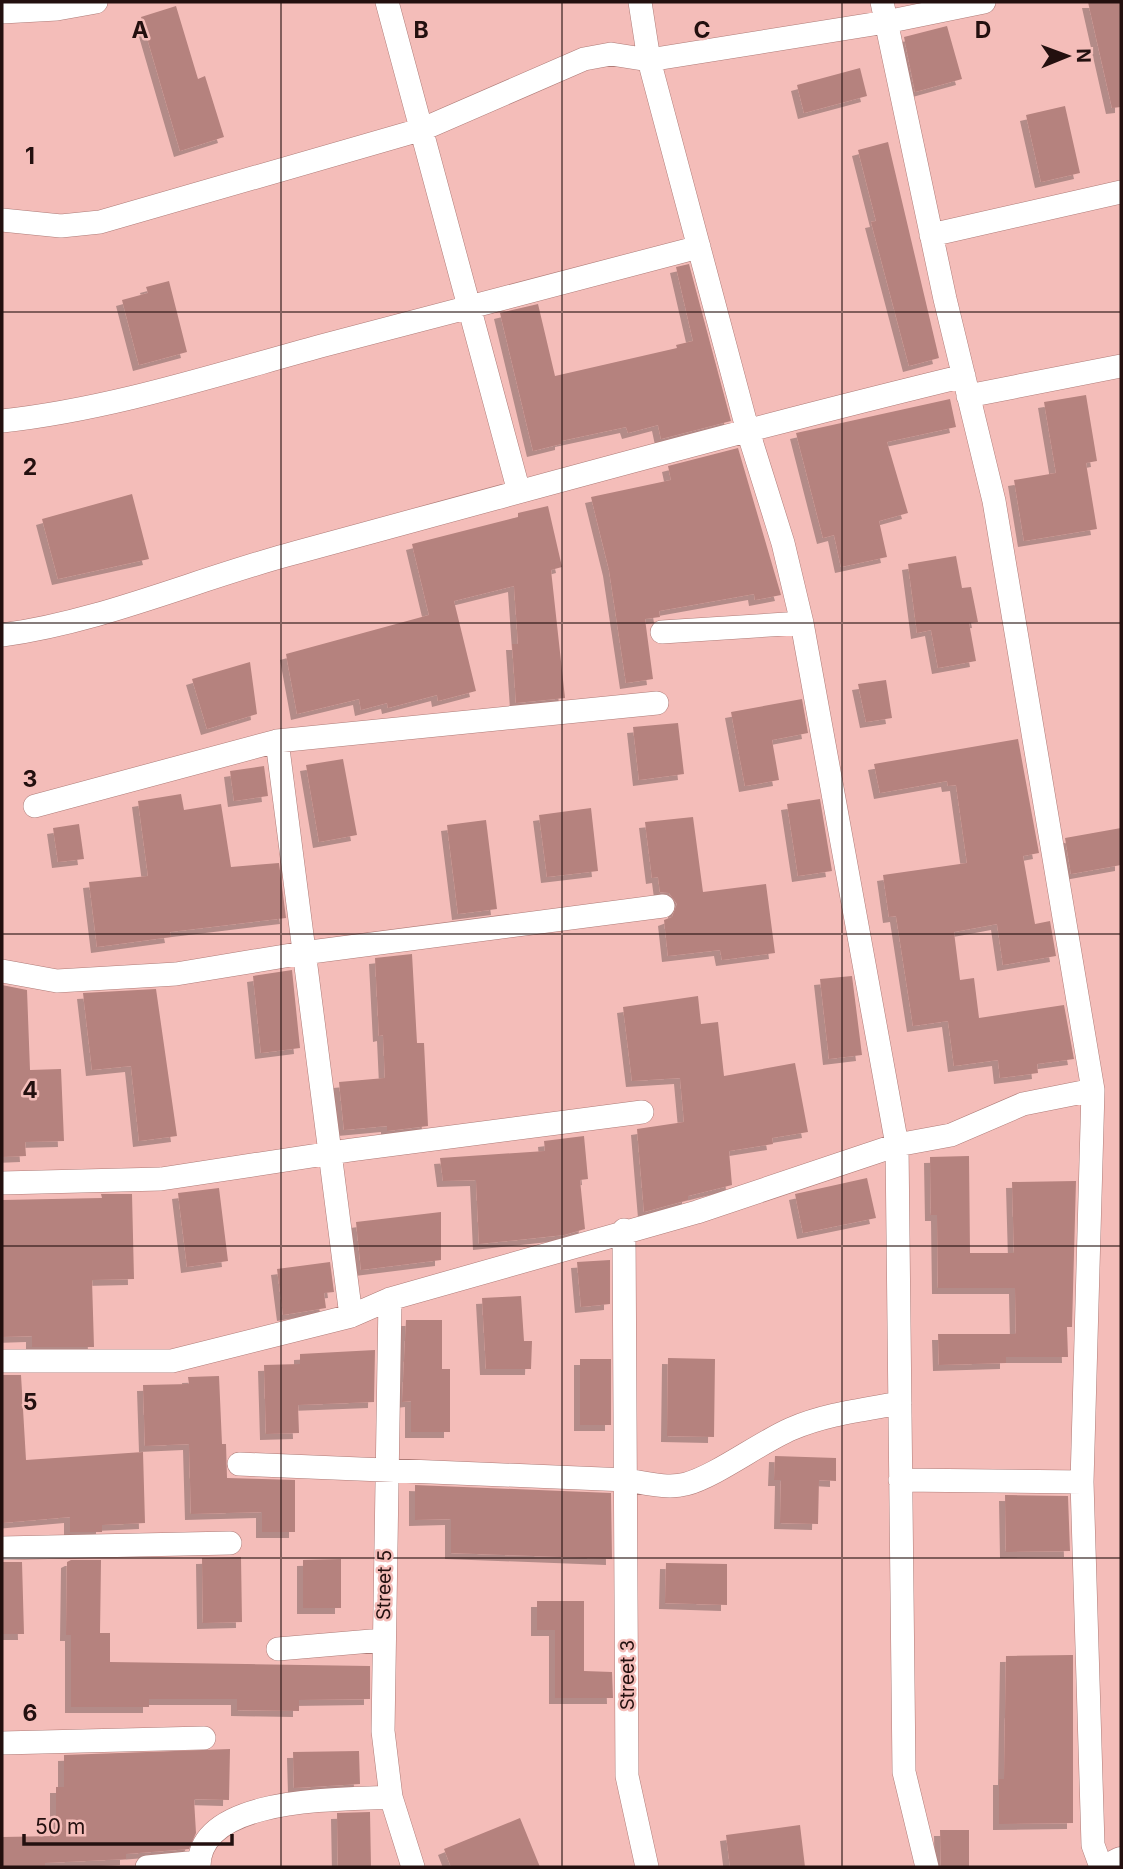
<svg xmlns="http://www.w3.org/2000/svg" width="1123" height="1869" font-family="Inter,sans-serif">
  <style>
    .building { fill: #b5827e; filter: url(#shadow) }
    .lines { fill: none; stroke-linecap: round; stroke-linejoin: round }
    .street-casing { stroke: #ae7b77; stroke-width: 24 }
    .secondary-casing { stroke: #ae7b77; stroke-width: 33 }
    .street { stroke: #fff; stroke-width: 23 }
    .secondary { stroke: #fff; stroke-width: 32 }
    .grid { fill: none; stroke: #23100f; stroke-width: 2; stroke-opacity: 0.55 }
    .labels { text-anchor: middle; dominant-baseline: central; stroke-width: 5; stroke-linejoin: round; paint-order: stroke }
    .street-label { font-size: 19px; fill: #23100f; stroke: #f4bdb9 }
    .grid-label { font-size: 23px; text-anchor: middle; font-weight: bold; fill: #23100f; stroke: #f4bdb9; stroke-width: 5; stroke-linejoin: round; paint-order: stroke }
  </style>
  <defs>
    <filter id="shadow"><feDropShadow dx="-6" dy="6" stdDeviation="0" flood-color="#0004"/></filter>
  </defs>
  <rect width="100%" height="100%" fill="#f4bdb9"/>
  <path class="building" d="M1088,2H1121V107L1112,108Z
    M176,6L198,79L205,76L224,137L180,151L141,17Z
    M947,26L962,79L915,92L904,37Z
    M860,68L867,96L804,113L797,85Z
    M1065,106L1080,173L1041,182L1026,115Z
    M888,142L939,358L909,366L871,222L876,221L858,150Z
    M689,264L731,421L661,439L658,425L628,433L626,427L561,441V444L533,451L500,313L538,304L555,376L677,348L676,345L693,341L676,267Z
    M169,281L187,352L139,365L122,300L148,293L146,287Z
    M1086,395L1097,461L1086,463L1097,529L1024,541L1014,480L1056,473L1044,402Z
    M950,399L956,427L887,442L908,513L879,521L887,557L841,567L834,535L823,538L796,433Z
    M738,448L781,595L755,600L754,594L659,611L660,617L645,619L653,679L626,683L609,570L591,497L671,480L668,466Z
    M132,494L149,559L58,579L42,519Z
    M548,506L562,567L551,570L565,698L516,703L512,644H518L514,586L454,601L476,691L438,701L437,695L388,708L387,703L361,710L359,699L297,714L286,654L429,615L412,544L518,517V513Z
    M956,556L962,588L971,587L978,622L969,623L976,661L938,668L931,630L917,633L908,564Z
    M250,662L257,714L207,729L192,679Z
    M886,680L892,718L866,722L858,684Z
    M802,699L808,733L772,740L779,780L745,786L731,712Z
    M678,723L684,774L639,780L633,727Z
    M1018,739L1039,853L1023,856L1035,924L1050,921L1056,956L1003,965L997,924L954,932L960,980L974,978L979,1018L1064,1005L1074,1059L1037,1064L1038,1073L1000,1078L998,1060L954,1066L948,1021L913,1026L896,916L889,917L883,875L967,863L956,785L948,786L947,781L880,793L874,764Z
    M343,759L357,835L319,842L306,765Z
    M264,766L268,796L234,801L230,771Z
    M181,794L184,810L221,804L231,867L279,863L286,918L170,932L171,937L97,947L89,882L148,876L138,801Z
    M820,799L832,871L798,876L787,804Z
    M591,808L598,871L547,877L539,815Z
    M693,817L703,892L766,884L775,953L722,960L720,950L668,956L664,920L672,917L677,904L669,893L660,892L658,877L652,878L645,822Z
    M486,820L497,909L458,914L447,825Z
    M79,824L84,859L58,862L53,828Z
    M1121,828V865L1071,874L1065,838Z
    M412,954L417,1043H424L428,1126L387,1131V1126L344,1130L339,1082L385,1078L383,1035L379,1036L375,958Z
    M292,970L300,1048L261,1053L253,976Z
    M852,976L862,1055L829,1059L820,979Z
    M2,985L27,990L30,1070L61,1069L64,1141L25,1142L26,1156L2,1157Z
    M156,989L177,1136L139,1141L131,1066L92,1070L83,993Z
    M698,996L701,1024L718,1022L724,1076L795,1063L808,1132L772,1138L773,1144L729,1151L732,1185L688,1196V1200L644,1212L637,1129L684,1122L680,1078L632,1081L623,1007Z
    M584,1136L588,1179L580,1180L585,1229L564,1235L479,1244L476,1180L443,1181L440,1158L545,1151L544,1141Z
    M969,1156L970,1253H1014L1012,1182L1076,1181L1072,1327H1067L1068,1357H1006V1363L939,1365L938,1334H1016L1015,1288H938L937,1215H931L930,1157Z
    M867,1178L876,1218L803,1233L795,1194Z
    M219,1188L228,1261L187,1267L178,1193Z
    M101,1194H132L134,1279L92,1280L94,1347H32V1336L2,1337V1200L102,1198Z
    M441,1212V1260L361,1270L356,1222Z
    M610,1260V1304L581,1307L577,1262Z
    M330,1262L334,1292L324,1293L326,1308L283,1315L277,1269Z
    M521,1296L524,1341H532L531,1369H486L482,1298Z
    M406,1320H442V1369H450V1432H411V1401L402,1402Z
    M375,1350L374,1402L298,1405L299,1433L266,1434L264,1365L300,1364V1354Z
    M668,1358L715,1359L714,1437L667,1436Z
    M580,1359H611V1425H580Z
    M2,1375H21L26,1460L143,1452L145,1523L102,1525V1532H70V1517L2,1523Z
    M219,1376L222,1444H226L227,1478L295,1480V1532H262V1512L191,1514L189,1444L145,1446L143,1385L189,1384L188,1377Z
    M775,1456L836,1458V1481L819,1480L818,1524L780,1523L781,1480H774Z
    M415,1485L611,1493L612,1559L451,1553V1519L415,1520Z
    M1005,1495L1068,1496L1070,1551L1006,1552Z
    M241,1557L242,1622L203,1623L202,1558Z
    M341,1559V1608H303V1560Z
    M71,1560H101L100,1633H110V1662L370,1666V1699L299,1700V1711L237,1710V1699H149V1707H71V1635H66L67,1562Z
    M2,1562H22L24,1634H2Z
    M666,1563L727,1564V1605L665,1603Z
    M537,1601H584V1671L612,1672L613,1698H555V1630H537Z
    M1073,1655V1823L999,1824V1779H1004L1006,1656Z
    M230,1749L229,1800L194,1799L196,1833L189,1849L126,1854V1859L45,1863V1867H3L2,1837L56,1836V1787H64V1755Z
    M359,1751L360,1784L294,1788L293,1752Z
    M370,1812L371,1867H338L337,1813Z
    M520,1818L540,1867H451L444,1849Z
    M800,1825L805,1867H730L726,1835Z
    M940,1830H969V1867H941Z"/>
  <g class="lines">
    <g class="street-casing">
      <path id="street" d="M387,2L519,492
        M640,2L649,60L747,428L783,543L802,623L897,1145L904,1772L927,1867
        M882,2L945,299L994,501L1093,1090L1082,1482L1093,1845L1101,1867
        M2,12L57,9L96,2
        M2,220L61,226L100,222L423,129L584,59L611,54L649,60L886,22L984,2
        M931,235L1121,192
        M968,396L1121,366
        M2,421C111,409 215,375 321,346C447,312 573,279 699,247
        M662,632L802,623
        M2,635C99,622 192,581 287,555C512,494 737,431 964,376
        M277,741L351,1316
        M35,806L277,741L657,703
        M2,971L57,981L176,974L303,953L663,906
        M2,1183L161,1179L351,1150L642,1112
        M624,1230L627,1776L647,1867
        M390,1299L383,1731L391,1797L413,1867
        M2,1361H172L351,1316L390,1299L697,1212L897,1145L951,1135L1023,1104L1093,1090
        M239,1464L627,1480C646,1483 668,1489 686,1484C716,1476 759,1443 791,1429C826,1414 862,1410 900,1403
        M900,1480L1082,1482
        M2,1548L230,1543
        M278,1649L383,1640
        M2,1743L204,1738
        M147,1867L199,1862
        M199,1867C198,1795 344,1800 391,1797"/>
    </g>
    <g class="secondary-casing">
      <path id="secondary" d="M1113,1867L1121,1863"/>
    </g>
    <use href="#street" class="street"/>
    <use href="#secondary" class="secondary"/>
  </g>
  <path class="grid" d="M281,2V1867M562,2V1867M842,2V1867M2,312H1121M2,623H1121M2,934H1121M2,1246H1121M2,1558H1121"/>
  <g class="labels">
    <g class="street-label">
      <text transform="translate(384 1585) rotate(-89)">Street 5</text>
      <text transform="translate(627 1675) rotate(-90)">Street 3</text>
    </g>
  </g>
  <g class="grid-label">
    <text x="140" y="38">A</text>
    <text x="421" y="38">B</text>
    <text x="702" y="38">C</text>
    <text x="983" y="38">D</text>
    <text x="30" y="164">1</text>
    <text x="30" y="475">2</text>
    <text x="30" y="787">3</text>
    <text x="30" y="1098">4</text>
    <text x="30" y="1410">5</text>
    <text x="30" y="1721">6</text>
  </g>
  <rect width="1123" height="1869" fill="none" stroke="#23100f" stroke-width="7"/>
  <g transform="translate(1067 56) rotate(89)" stroke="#f4bdb9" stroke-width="5" paint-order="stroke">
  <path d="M0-5L12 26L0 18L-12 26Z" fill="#23100f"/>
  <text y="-10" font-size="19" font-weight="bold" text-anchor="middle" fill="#23100f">N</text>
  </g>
  <path d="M24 1834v10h208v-10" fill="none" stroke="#23100f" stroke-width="3.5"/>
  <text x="35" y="1834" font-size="21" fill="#23100f" stroke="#f4bdb9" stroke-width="5" paint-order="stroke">50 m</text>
</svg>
